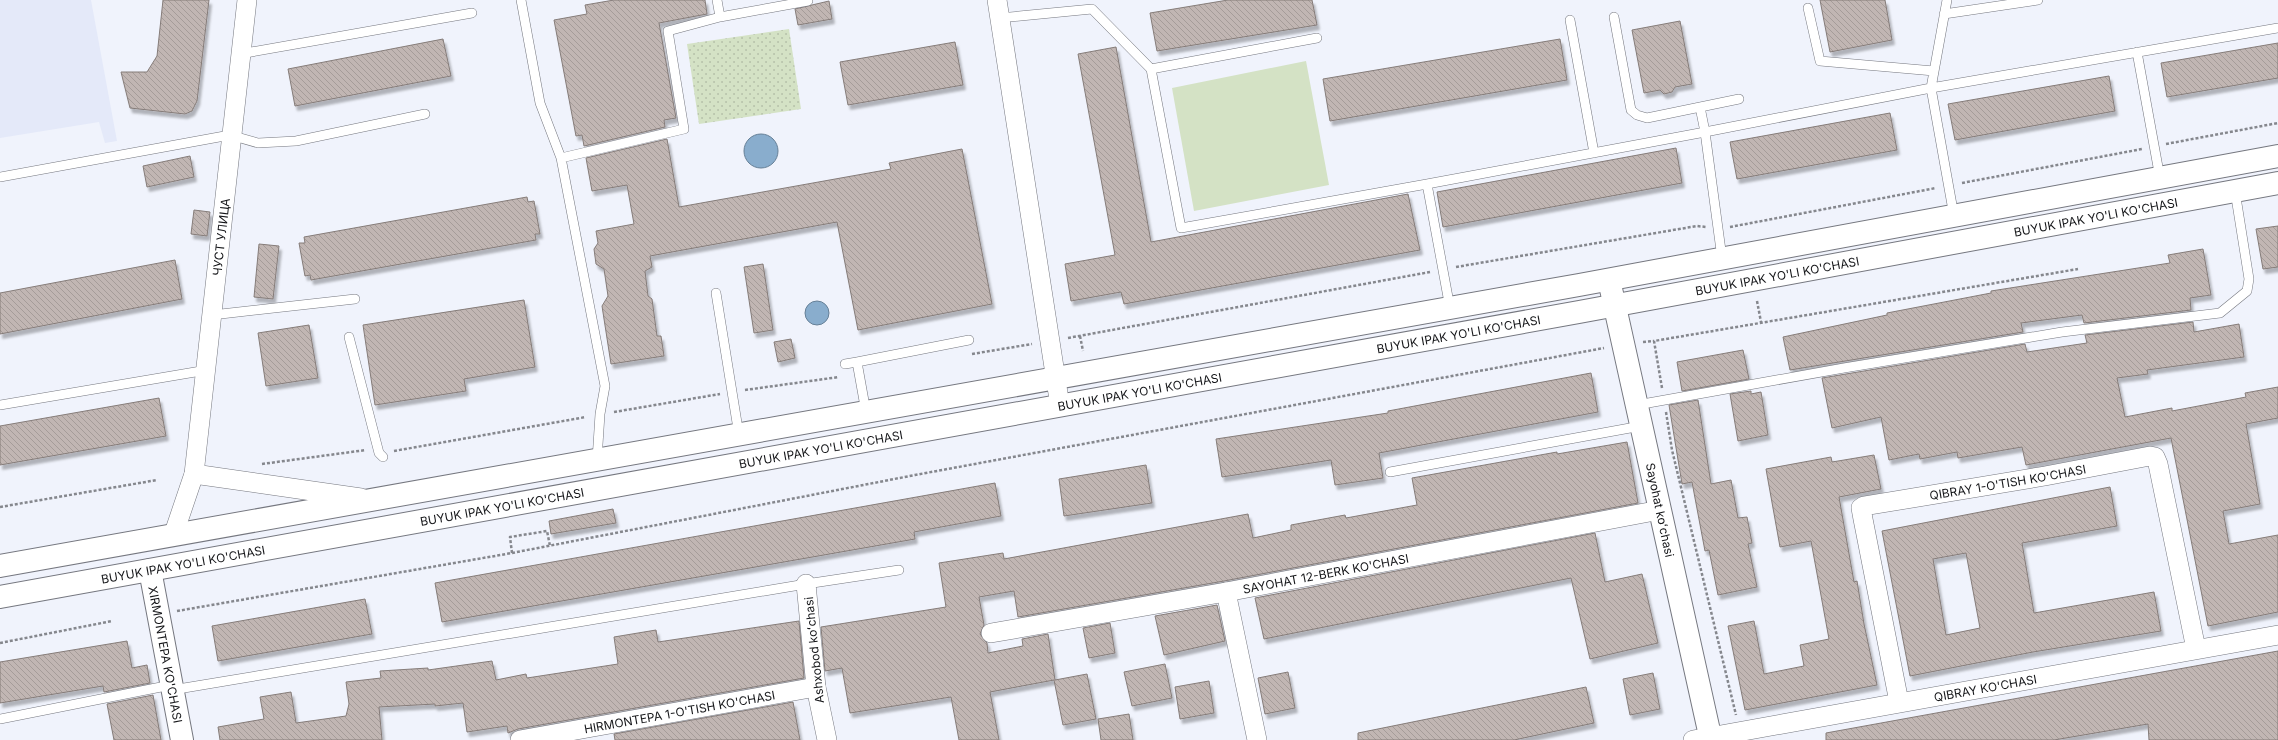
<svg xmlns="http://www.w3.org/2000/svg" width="2278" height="740" font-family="Inter,sans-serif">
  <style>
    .built { fill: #e4e9f9 }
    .grass { fill: url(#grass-dots) }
    .park { fill: #d4e2c5 }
    .water { fill: #89adcd; stroke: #668097 }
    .building { fill: url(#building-back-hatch); stroke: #857c79; fill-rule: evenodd; filter: url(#shadow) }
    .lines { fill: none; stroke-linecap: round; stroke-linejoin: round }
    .service-casing { stroke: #75777f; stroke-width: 10 }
    .minor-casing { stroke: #75777f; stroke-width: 20 }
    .tertiary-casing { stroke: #75777f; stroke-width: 24 }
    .secondary-casing { stroke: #75777f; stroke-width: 24 }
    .path { stroke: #85878d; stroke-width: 2.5; stroke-dasharray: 3 2; stroke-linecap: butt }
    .service { stroke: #fff; stroke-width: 9 }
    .minor { stroke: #fff; stroke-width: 19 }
    .tertiary { stroke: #fff; stroke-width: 22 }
    .secondary { stroke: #fff; stroke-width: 22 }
    .labels { text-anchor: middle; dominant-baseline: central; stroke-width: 3; stroke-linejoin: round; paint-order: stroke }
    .street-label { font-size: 12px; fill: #151619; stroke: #fff }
  </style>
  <defs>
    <pattern id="grass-dots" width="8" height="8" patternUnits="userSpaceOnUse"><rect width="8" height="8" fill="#d4e2c5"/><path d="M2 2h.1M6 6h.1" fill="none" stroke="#b5c1a9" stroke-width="1.8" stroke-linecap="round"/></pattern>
    <pattern id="building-back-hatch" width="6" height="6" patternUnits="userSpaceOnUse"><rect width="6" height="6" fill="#c1b6b3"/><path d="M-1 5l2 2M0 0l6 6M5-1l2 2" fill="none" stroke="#a59c99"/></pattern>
    <filter id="shadow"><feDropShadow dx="2.5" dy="4.5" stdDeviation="1" flood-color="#0004"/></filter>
  </defs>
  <rect width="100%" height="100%" fill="#f0f3fc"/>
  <path class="built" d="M0,0H91L117,141L105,143L99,122L0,138Z"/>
  <path class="grass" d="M789,29L801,109L699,124L687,44Z"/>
  <path class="park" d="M1306,61L1329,185L1194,211L1172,88Z"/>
  <path class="water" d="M744 151a17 17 0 1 1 34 0a17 17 0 1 1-34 0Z
    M805 313a12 12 0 1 1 24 0a12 12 0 1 1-24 0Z"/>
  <path class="building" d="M163,0H209L197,101L192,111L185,114L130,108L121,72H147L157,56Z
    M614,0H705L707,14L659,23L676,118L664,120L665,127L584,146L582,135L576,136L554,20L587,14L585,5Z
    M1228,0H1312L1317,25L1157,51L1150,13Z
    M1820,0H1885L1892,40L1830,52Z
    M829,1L832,19L798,25L795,9Z
    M1680,21L1692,84L1675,87L1672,92L1664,94L1660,90L1644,93L1632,30Z
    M443,39L451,76L295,106L288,69Z
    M1560,39L1567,80L1330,121L1323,79Z
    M955,42L963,85L848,105L840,62Z
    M2278,43V78L2167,97L2161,63Z
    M1116,47L1151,242L1408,194L1420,250L1124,304L1121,292L1071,301L1065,264L1115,255L1078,54Z
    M2109,76L2115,111L1955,140L1948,104Z
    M1890,113L1897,150L1737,179L1730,142Z
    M667,139L679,207L891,169L889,163L962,149L992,304L858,330L837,222L650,256L652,267L645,271L648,296L652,299L657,336H661L664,356L611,364L602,306L608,296L604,269L596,264L594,249L598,243L596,231L634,224L627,185L592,191L586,158Z
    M1676,148L1682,183L1443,227L1437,192Z
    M190,156L194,177L147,187L143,166Z
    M527,197L528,202L534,201L540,234H535L536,240L311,280L310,275L305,276L299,243H305L304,237Z
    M194,210L210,212L207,236L191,234Z
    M2278,226V267L2263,269L2256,229Z
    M259,244L279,246L273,299L254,297Z
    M2203,249L2211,295L2190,298L2191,310L2084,323L2082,315L2021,323L2023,332L1790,370L1783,337L1887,315V313L1991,293V291L2170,263L2168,255Z
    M175,260L182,299L0,334V293Z
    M763,264L773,330L754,333L744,267Z
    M524,300L535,367L464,379L466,391L375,405L363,325Z
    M2193,322L2194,332L2239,324L2244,357L2147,370L2148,374L2117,378L2125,417L2172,408V411L2246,397L2245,393L2278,387V418L2246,424L2260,504L2223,511L2229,544L2278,535V612L2208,626L2171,438L2026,465L2022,447L1958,458L1957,452L1920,459L1919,454L1889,460L1881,417L1832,428L1822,378L2025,344L2027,352L2087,343L2085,335Z
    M309,325L318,378L266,386L258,333Z
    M791,339L795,358L778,362L774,342Z
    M1743,350L1749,379L1682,391L1677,362Z
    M1591,373L1598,412L1379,453L1383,478L1335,485L1331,460L1222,477L1216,439L1388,413V411Z
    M1751,391V394L1761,392L1768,435L1738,441L1730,394Z
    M159,398L166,436L0,465V426Z
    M1698,400L1711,484L1731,480L1738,518L1747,517L1752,543L1748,544L1757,587L1718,595L1709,550L1705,551L1692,482L1682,484L1669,405Z
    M1627,442L1638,503L1224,581L1018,617L1014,591L979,597L984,625L980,634L987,643L988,653L1023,646L1022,639L1048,634L1055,680L1087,674L1096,719L1063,725L1054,680L990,692L999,740H959L951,697L850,713L842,668L825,671L821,627L946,607L939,563L1003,553L1004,559L1248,514L1253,538L1291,530V525L1345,515L1346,518L1417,505L1412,478L1557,452V454Z
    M1874,455L1881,489L1839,497L1854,582L1857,581L1864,624L1877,685L1745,710L1728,626L1754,621L1764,674L1804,666L1800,645L1829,639L1811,541L1780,547L1766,469L1831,457L1832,462Z
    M1146,465L1152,503L1064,516L1059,479Z
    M995,483L1001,516L914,532L915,539L442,622L435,583Z
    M2110,487L2117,526L2022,543L2034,613L2154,592L2161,631L2033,652L1910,676L1882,531ZM1966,553L1980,628L1946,635L1933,559Z
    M613,509L616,523L551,534L549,521Z
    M1595,533L1605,582L1642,574L1658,643L1590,659L1571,578L1264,639L1255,598Z
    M365,599L372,634L218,661L212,626Z
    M1217,605L1225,641L1164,655L1155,616Z
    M799,621L804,678L518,729L508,733L507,726L467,732L463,703L435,706V704L379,707L382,740H220L218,727L264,719L260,697L291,692L296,723L346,716L349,704L346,682L381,678L380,671L428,668V670L492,661L496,680L526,674L527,678L618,664L614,637L656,630L658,642Z
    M1110,623L1115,653L1089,658L1083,628Z
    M127,641L132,668L147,665L150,683L104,692L103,686L0,703V662Z
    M2278,651V740H2149L2148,724L2054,740H1826V733Z
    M1165,664L1172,698L1132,706L1124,672Z
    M1288,672L1295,708L1265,714L1258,678Z
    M1653,673L1660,709L1630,715L1623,679Z
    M1209,681L1214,713L1180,719L1175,687Z
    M1586,687L1594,723L1514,740H1358V733Z
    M153,695L161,740H114L107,704Z
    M793,702L800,740H615L614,734Z
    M1129,714L1133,740H1101L1098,719Z"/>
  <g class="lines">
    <g class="service-casing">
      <path id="service" d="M521,0L540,103L561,158
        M717,0L720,17
        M1947,0L1931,88L1954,216
        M1808,8L1820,61L1934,71
        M1944,14L2038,0
        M1614,17L1631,110L1637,115L1647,118L1739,99
        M999,18L1092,9L1151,69L1181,228L1427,184L1450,308
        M1570,20L1594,153
        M2137,52L2160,178
        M240,54L472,13
        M1151,69L1317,38
        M1700,107L1705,132L1931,88L2278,28
        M0,177L230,135L258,143L296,141L425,114
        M1427,184L1705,132L1722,258
        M716,293L739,435
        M212,315L355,299
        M349,337L379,453L383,457
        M857,362L969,340
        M845,364L857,362L866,412
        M0,405L207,370
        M1637,405L1844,368L2062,332L2220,313L2247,291L2249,279L2235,191
        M597,460L600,414L605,386L561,158L684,129L668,31L720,17L808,1
        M1390,472L1641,426
        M172,690L806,584L899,570
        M0,719L171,685"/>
    </g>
    <g class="minor-casing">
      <g id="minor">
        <path d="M997,0L1060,406"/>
        <path d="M194,474L361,498"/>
        <path id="s1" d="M173,536L194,474L247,0"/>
        <path d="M806,584L816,687L827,740"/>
        <path d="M1226,592L1257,740"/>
        <path id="s2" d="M991,633L1226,592L1660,510"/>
        <path id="s3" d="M1899,702L1863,519L1861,508L1864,506L2045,476L2150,456L2155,457L2158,464L2196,649"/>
        <path id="s4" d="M520,740L816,687"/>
        <path id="s5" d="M1693,740L2278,635"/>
      </g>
    </g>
    <g class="tertiary-casing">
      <g id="tertiary">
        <path d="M1609,280L1711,740"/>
        <path id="s6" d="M150,570L182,740"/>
      </g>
    </g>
    <g class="secondary-casing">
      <g id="secondary">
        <path d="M0,566L1579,285L2278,156"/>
        <path id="s7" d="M0,597L1579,312L2278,183"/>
      </g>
    </g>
    <path class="path" d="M2166,144L2278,123
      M1962,183L2142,149
      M1730,227L1936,188
      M1456,267L1697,226L1706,227
      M1757,301L1761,322
      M1080,336L1083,351
      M1068,338L1430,272
      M1643,342L1654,341
      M972,354L1032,344
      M1662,388L1654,341L2078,269
      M745,390L839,377
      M614,412L720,394
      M1666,412L1672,450L1736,715
      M394,451L586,417
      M262,464L366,450
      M0,507L157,480
      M512,553L510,537L547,531L550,546
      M177,611L512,553L915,475L1604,348
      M0,643L112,621"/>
    <use href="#service" class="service"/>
    <use href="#minor" class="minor"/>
    <use href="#tertiary" class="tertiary"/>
    <use href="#secondary" class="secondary"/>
  </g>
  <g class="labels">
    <g class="street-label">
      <text stroke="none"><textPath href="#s7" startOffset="2130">BUYUK IPAK YO'LI KO'CHASI</textPath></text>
      <text stroke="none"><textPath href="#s1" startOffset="304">ЧУСТ УЛИЦА</textPath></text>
      <text stroke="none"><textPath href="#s7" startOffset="1806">BUYUK IPAK YO'LI KO'CHASI</textPath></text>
      <text stroke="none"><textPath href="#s7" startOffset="1482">BUYUK IPAK YO'LI KO'CHASI</textPath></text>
      <text stroke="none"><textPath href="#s7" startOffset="1158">BUYUK IPAK YO'LI KO'CHASI</textPath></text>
      <text stroke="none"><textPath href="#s7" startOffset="834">BUYUK IPAK YO'LI KO'CHASI</textPath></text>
      <text stroke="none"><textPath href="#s3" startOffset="347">QIBRAY 1-O'TISH KO'CHASI</textPath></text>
      <text stroke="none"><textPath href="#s7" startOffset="510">BUYUK IPAK YO'LI KO'CHASI</textPath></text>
      <text transform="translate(1660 510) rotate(78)">Sayohat koʻchasi</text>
      <text stroke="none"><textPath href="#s7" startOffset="186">BUYUK IPAK YO'LI KO'CHASI</textPath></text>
      <text stroke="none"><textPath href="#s2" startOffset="340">SAYOHAT 12-BERK KO'CHASI</textPath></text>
      <text transform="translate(814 650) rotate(-96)">Ashxobod koʻchasi</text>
      <text stroke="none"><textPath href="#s6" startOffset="86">XIRMONTEPA KO'CHASI</textPath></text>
      <text stroke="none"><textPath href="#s5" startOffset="297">QIBRAY KO'CHASI</textPath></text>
      <text stroke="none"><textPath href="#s4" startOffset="162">HIRMONTEPA 1-O'TISH KO'CHASI</textPath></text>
    </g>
  </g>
</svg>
